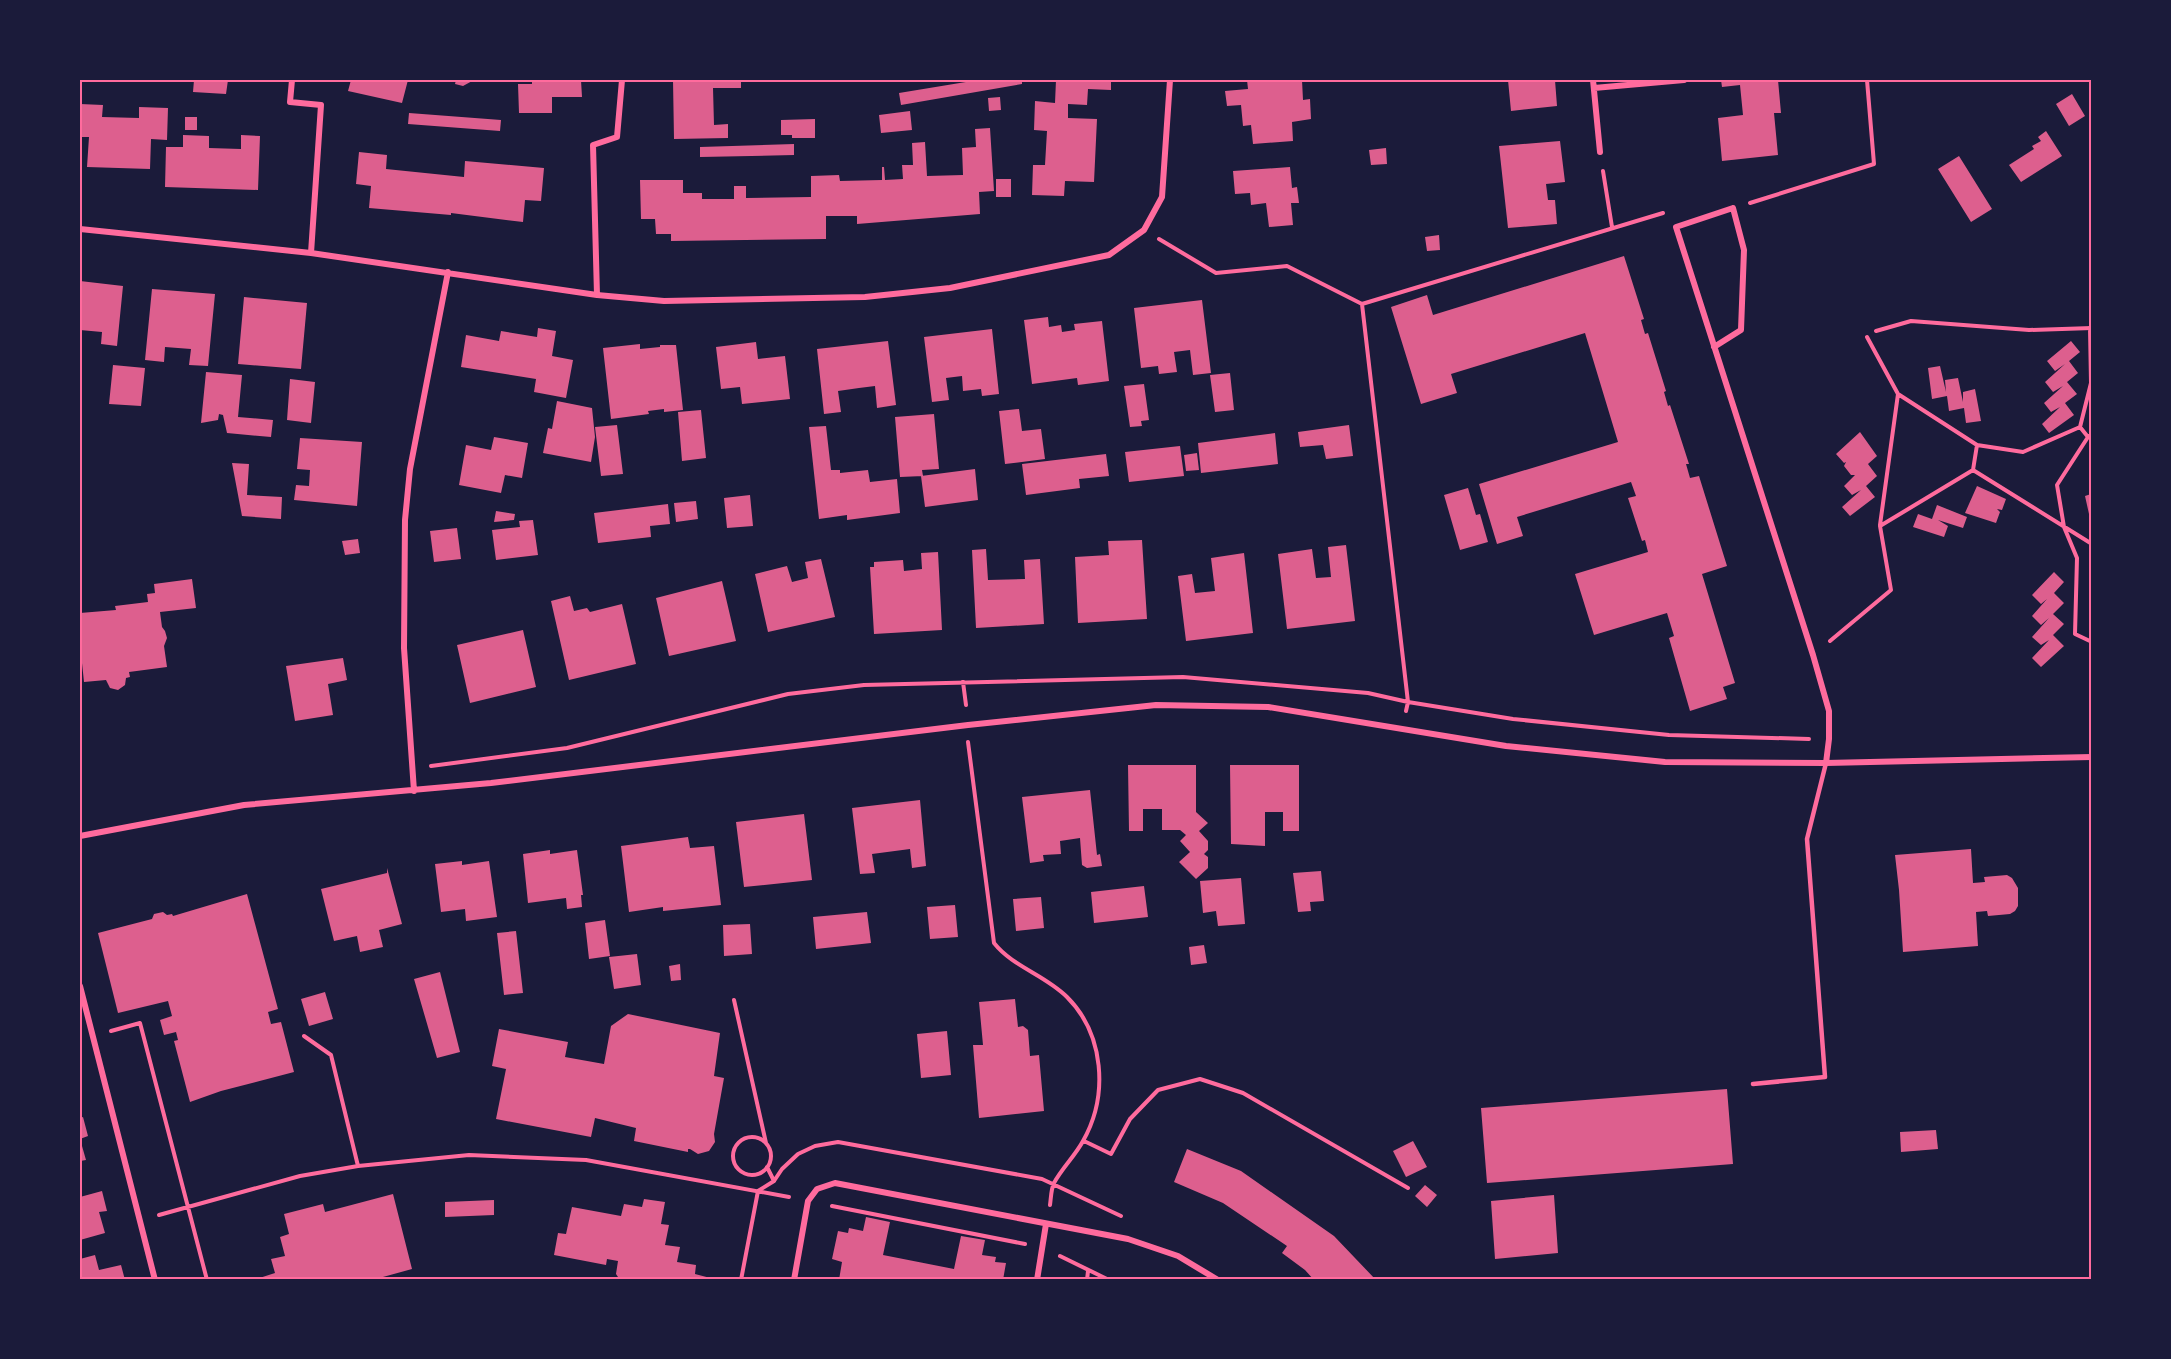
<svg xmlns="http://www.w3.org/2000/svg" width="2171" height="1359" font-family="Roboto,sans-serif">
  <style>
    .building { fill: #dd5f8e }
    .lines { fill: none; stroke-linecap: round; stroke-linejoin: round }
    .path { stroke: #ff6b9d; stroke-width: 4 }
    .service { stroke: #ff6b9d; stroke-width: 4.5 }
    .minor { stroke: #ff6b9d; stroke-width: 6 }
    .neatline { fill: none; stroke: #ff6b9d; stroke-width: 2 }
  </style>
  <rect width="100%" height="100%" fill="#1b1b3a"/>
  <path class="building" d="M194,80H228L226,94L193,92Z
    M351,80H408L402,103L348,91Z
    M456,80H474L463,86L455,84Z
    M532,80H581L582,97H552V113H519L518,84H532Z
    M673,80H741V88H713L714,125L728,124V138L674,139Z
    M978,80H1022V84L901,105L899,93Z
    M1056,80H1111V90L1088,89L1087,105L1068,104V118L1097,119L1094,182L1065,181L1064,196L1032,195L1033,165H1045L1047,131L1034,130L1035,101L1055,103Z
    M1247,80H1302L1303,100L1310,99L1311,119L1292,122L1293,141L1253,144L1251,125L1243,126L1241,105L1227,106L1225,91L1248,89Z
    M1508,80H1555L1557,106L1511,111Z
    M1721,80H1778L1781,113H1774L1778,155L1722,161L1718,118L1743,115L1740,85L1722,87Z
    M2072,94L2085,116L2069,126L2056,104Z
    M1000,97L1001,110L989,111L988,98Z
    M80,104L103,105L102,117L139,118V107L168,108L167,140L151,139L150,169L87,167L89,137H80Z
    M910,111L912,130L881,133L879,115Z
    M409,113L501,120L500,131L408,124Z
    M185,117H197V130H185Z
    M815,119V138H792V135H781V120Z
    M990,128L994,191L979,192L980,214L857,224V216H826V239L671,241V234H656L655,219H641L640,180H683V193H702V199H734V186H746V198L811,197V176L839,175L840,181L882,180V167H884L885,180L903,179L902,165H913L912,143L925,142L927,176L963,175L962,148L976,147L975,129Z
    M2046,131L2062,156L2021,182L2009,165L2034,149L2032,146L2041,141L2038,137Z
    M183,135L209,136V148L241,149V135L260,136L258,190L165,187L166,147H183Z
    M1560,141L1565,182L1546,184L1548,200H1555L1557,224L1508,228L1499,146Z
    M794,144V155L700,157V147Z
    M1386,148L1387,164L1371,165L1369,150Z
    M359,152L387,155L386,169L464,177L465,161L544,168L541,201L525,200L523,222L451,213V215L369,208L371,186L356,184Z
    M1959,156L1992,209L1971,222L1938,169Z
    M1290,167L1292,188L1297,187L1299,203H1291L1293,225L1269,227L1266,203L1251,205L1250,193L1235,194L1233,171Z
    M996,179H1011V197H996Z
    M1439,235L1440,250L1427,251L1425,237Z
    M1624,256L1644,319L1641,320L1645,334L1648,333L1666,391L1664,392L1668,406L1670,405L1689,464H1686L1690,478L1699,476L1727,566L1702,574L1735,683L1723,687L1727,699L1690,711L1669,638L1674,636L1667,613L1594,635L1575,574L1648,552L1645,540L1642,541L1628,498L1636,496L1631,482L1517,517L1523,536L1497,544L1479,484L1618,442L1585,333L1451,374L1457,393L1421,404L1391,307L1427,295L1433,315Z
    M80,281L123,286L117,346L101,344L102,332L80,330Z
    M152,289L215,294L208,366L189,365L191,349L165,347L164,362L145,360Z
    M244,297L307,303L301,369L238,364Z
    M1202,300L1211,373L1193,375L1190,350L1174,352L1177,372L1159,374L1158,366L1141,368L1134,308Z
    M1048,317L1049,327L1061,325L1062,332L1075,330L1074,324L1102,321L1109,381L1078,385L1077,378L1032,384L1024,320Z
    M538,328L556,331L552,356L573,360L566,398L534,392L536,379L461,367L466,335L499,341L501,331L537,337Z
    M992,329L999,394L982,396L981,389L963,391L962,376L946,378L949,400L932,402L924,337Z
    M888,341L896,405L877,408L875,386L859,388L838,391L841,412L824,414L817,349Z
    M2071,341L2080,352L2069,361L2078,373L2067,382L2077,394L2065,403L2074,415L2049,433L2042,424L2060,407L2051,412L2044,403L2063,386L2053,392L2045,382L2065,364L2055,371L2047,361Z
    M756,342L758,359L785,356L790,399L742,404L740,387L721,389L716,347Z
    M640,344V349L660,347V345H676L683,410L664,412V409L648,411L649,414L611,419L603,348Z
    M113,365L145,368L141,406L109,404Z
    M1940,366L1946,392L1945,380L1958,378L1963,402V392L1975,389L1981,421L1966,423L1964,408L1949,411L1947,396L1932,399L1928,368Z
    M206,372L242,375L238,417L273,420L271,437L227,433L223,415L219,414L218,420L201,423Z
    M1230,373L1234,410L1215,412L1210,375Z
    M290,379L315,382L311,423L287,420Z
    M1144,384L1149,420L1141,421L1142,426L1130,427L1124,386Z
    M557,401L592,408L595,437L591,462L543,453L548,428L552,429Z
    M1019,409L1022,431L1041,429L1045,459L1005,464L999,411Z
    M701,410L706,458L682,461L678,412Z
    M934,414L939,469L922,470L923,476L900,477L895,417Z
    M617,425L623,474L601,476L595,427Z
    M1349,425L1353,456L1326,459L1323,445L1300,447L1298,432Z
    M826,426L831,470H840V473L868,470L870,482L897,479L900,513L847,520V515L819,519L809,427Z
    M1860,432L1877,456L1868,464L1877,476L1866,486L1875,497L1850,516L1842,507L1861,490L1852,495L1844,486L1855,475H1851L1844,466L1846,462L1844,463L1836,454Z
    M1275,433L1278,464L1201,473L1198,443Z
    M494,437L528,443L522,478L505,475L501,493L459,485L466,445L491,450Z
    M300,438L362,442L357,506L294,500L296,485L309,486L310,470L297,469Z
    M1180,446L1184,476L1129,482L1125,452Z
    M1197,453L1199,470L1186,471L1184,455Z
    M1106,454L1109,476L1079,479L1080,488L1026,495L1022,464Z
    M232,463L249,464L247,495L282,497L281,519L242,516Z
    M975,469L978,500L925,507L921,476Z
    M1977,486L2006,499L2002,510L1997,509L2000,512L1996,523L1965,513Z
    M1468,488L1476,515L1480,514L1488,542L1460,550L1444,495Z
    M2091,494V523L2085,496Z
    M750,495L753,526L727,528L724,498Z
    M696,501L698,519L676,522L674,503Z
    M668,504L670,524L650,526L651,537L598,543L594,513Z
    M1937,505L1967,517L1963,528L1938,520L1948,526L1944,537L1913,527L1918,514L1932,519Z
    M496,511L515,514L514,520L494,522Z
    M533,520L538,555L496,560L492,530L520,527L519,521Z
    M457,528L461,559L434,562L430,531Z
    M358,539L360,553L345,555L342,541Z
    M1142,540L1147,619L1078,623L1075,557L1109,555L1108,541Z
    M1346,545L1355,621L1287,629L1278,554L1312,549L1316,578L1331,577L1328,547Z
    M986,549L988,580L1025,579L1024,560L1040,559L1044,624L976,628L972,550Z
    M938,552L942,630L874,634L870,567H874V562L903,560L904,571L922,569L921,553Z
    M1244,553L1253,633L1186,641L1178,576L1192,574L1195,593L1215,591L1211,558Z
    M821,559L835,617L768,632L755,574L787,566L792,582L808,578L805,562Z
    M2054,572L2064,582L2054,593L2064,603L2053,614L2064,624L2053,635L2064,646L2041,667L2032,658L2049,640L2041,645L2032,637L2049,618L2041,625L2032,616L2047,599L2041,604L2032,595Z
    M192,579L196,608L160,612L162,627L165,631L167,638L164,646L167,667L129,672L130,677L126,678L125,685L118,690L110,688L106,680L84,682L80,644V613L116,610L115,606L148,602L147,594L155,593L154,584Z
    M722,581L736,641L669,656L656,598Z
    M570,596L574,611L587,608L590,612L622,604L636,664L569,680L551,601Z
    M523,630L536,687L470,703L457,645Z
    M343,658L347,680L328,684L333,715L295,721L286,666Z
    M1128,765H1196V812L1208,823L1199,831L1208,841V850L1204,854L1208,857V868L1196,879L1179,862L1190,852L1180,841L1186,835L1180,830H1162V809H1143V831H1129Z
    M1230,765H1299V831H1283V812H1265V846L1231,844Z
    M1090,790L1097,855L1100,854L1102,866L1087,868L1082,865L1080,838L1060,841L1061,854L1043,855L1044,861L1030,863L1022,797Z
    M920,800L926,866L912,868L910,849L872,854L875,873L860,874L852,808Z
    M804,814L812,880L744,887L736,822Z
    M688,837L690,848L714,846L721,905L663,911V907L629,912L621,846Z
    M1971,849L1973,883L1985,882L1984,877L2007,875L2012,878L2018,888V906L2015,911L2010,914L1988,916L1987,911L1976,912L1978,946L1903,952L1899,890L1895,855Z
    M550,850V854L577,850L583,895H581L582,907L567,909L566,898L528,903L523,854Z
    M462,861V865L489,861L497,917L466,921L465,909L441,912L435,864Z
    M387,868L402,924L379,930L383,947L360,952L357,936L334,941L321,889L387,873Z
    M1321,871L1324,901L1310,902L1311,911L1298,912L1293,873Z
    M1241,878L1245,924L1218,926L1216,911L1203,913L1200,881Z
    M1144,886L1148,917L1094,923L1091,892Z
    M247,894L278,1009L268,1012L271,1024L281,1022L294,1072L221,1091L190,1102L174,1041L178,1040L176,1032L164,1035L160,1020L172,1016L168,1001L118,1013L98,933L152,919L154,914L163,912L167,915L172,914L173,916Z
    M1041,897L1044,928L1016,931L1013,899Z
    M955,905L958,937L930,939L927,907Z
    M867,912L871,943L816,949L813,917Z
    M605,920L610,956L589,959L585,923Z
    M750,924L752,954L724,956L723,925Z
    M516,931L523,993L504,995L497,933Z
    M1204,945L1207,963L1191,965L1189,947Z
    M637,954L641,985L614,989L609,957Z
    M680,964L681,980L671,981L669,966Z
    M440,972L460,1052L437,1058L414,979Z
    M325,992L333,1019L309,1026L301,999Z
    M1015,999L1018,1027L1023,1026L1028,1030L1030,1056L1039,1055L1044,1111L979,1118L973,1045H983L979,1002Z
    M628,1014L720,1033L714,1076L724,1078L714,1134L715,1142L709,1151L698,1154L690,1149H688V1152L634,1141L636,1128L595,1118L591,1137L496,1119L506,1069L492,1066L499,1029L568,1042L565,1057L604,1064L611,1026Z
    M947,1031L951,1075L921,1078L917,1034Z
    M1727,1089L1733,1164L1487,1183L1481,1108Z
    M83,1117L88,1136L80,1139V1118Z
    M1936,1130L1938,1149L1901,1152L1900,1132Z
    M80,1139L86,1160L80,1161Z
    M1413,1141L1427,1167L1406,1177L1393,1151Z
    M1187,1149L1241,1171L1334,1236L1376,1280H1314L1305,1270L1282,1253L1287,1246L1223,1203L1174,1182Z
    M1425,1185L1437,1195L1427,1207L1415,1196Z
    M102,1191L107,1211L99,1212L105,1233L80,1240V1197Z
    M393,1194L412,1269L372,1280H253L275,1273L271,1259L285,1256L280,1237L289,1234L284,1214L323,1204L325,1212Z
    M1554,1195L1558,1253L1495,1259L1491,1201Z
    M644,1199L665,1202L661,1224L669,1225L665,1245L680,1247L677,1262L696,1265L695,1274L718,1280H620L616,1274L618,1261L607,1259L606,1265L554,1255L558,1233L566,1234L572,1207L621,1216L624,1204L642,1207Z
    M494,1200V1215L445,1217V1202Z
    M866,1217L890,1222L883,1255L954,1269L961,1236L985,1240L982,1255L996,1257L995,1262L1006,1263L1003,1280H839L842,1262L832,1259L838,1231L848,1233L849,1228L863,1231Z
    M95,1255L99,1270L121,1265L125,1280H80V1259Z"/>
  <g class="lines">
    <path class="path" d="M1603,171L1612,227
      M1750,203L1874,164L1867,80
      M1159,239L1216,273L1287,266L1362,304
      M1362,304L1408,702L1406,711
      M1362,304L1663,213
      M1876,331L1911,321L2029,330L2092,328
      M1867,337L1898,394
      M2080,427L2091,383L2090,328
      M2092,435L2088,437L2057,485L2064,527L2077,558L2075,634L2092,642
      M1977,445L2023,452L2080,427L2088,437
      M1880,525L1898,394L1977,445L1973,470
      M1830,641L1891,590L1880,526L1973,470L2092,544
      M963,682L966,705
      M968,742L994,943C1013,967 1045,975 1067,997C1104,1034 1109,1095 1083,1141C1075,1156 1062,1168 1054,1183C1051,1189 1051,1198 1050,1205
      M431,766L567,748L788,694L864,685L1183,677L1368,693L1408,702L1513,719L1669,735L1809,739
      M734,1000L766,1143
      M111,1031L140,1023L207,1280
      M304,1036L331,1055L358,1166
      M733 1156a19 19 0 1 1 38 0a19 19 0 1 1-38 0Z
      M1084,1141L1111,1154L1130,1119L1158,1090L1200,1079L1243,1093L1408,1188
      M767,1167L774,1181
      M832,1206L1025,1244
      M159,1215L300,1176L358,1166L469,1155L586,1160L789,1197
      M1060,1256L1109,1280
      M741,1280L758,1191L774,1181L782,1169L798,1154L815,1146L838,1142L1042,1179L1121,1216
      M1087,1280L1088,1271"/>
    <path class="service" d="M1753,1084L1825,1077L1807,839L1826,763"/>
    <path class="minor" d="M292,80L290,102L321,105L311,253
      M1593,80L1600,152
      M1594,88L1684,80
      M80,229L311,253L597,295L664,301L865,297L950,288L1109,255L1144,230L1162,197L1170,80
      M597,295L593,145L617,137L622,80
      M1714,347L1741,330L1744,250L1733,208L1676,227L1813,655L1829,711V739L1826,763
      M414,791L404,648L405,520L410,469L448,272
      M80,836L244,805L491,783L968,725L1156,705L1268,707L1506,746L1665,762L1826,763L2092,757
      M80,986L155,1280
      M794,1280L808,1201L817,1189L835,1183L1128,1239L1178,1256L1218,1280
      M1037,1280L1046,1224"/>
  </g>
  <rect width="2171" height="1359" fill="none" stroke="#1b1b3a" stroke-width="162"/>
  <rect x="81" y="81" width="2009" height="1197" class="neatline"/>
</svg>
